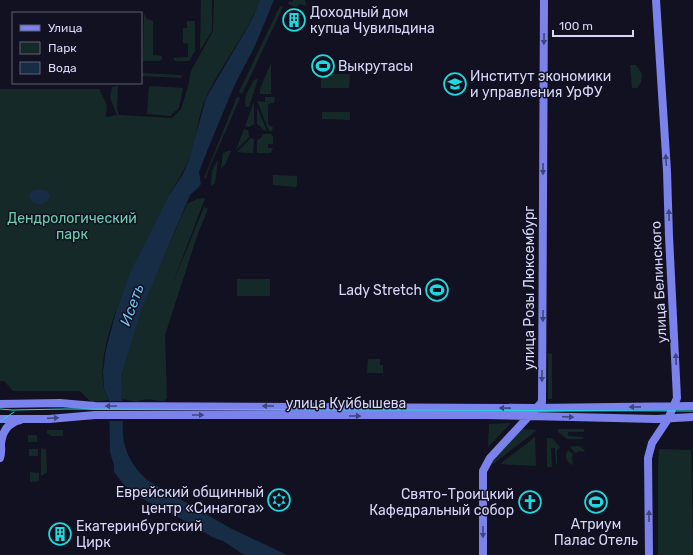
<svg xmlns="http://www.w3.org/2000/svg" width="693" height="555" font-family="Rubik,sans-serif">
  <style>
    .green { fill: #152a28 }
    .water { fill: #172c45 }
    .pier { fill: #121121 }
    .lines { fill: none; stroke-linecap: round; stroke-linejoin: round }
    .secondary { stroke: #7b82ec; stroke-width: 8 }
    .tram { stroke: #1fdadd; stroke-width: 1 }
    .oneway { fill: #41447c }
    .labels { text-anchor: middle; dominant-baseline: central; stroke-width: 3; stroke-linejoin: round; paint-order: stroke }
    .poi-label { font-size: 14px; fill: #d7d7f9; stroke: #121121; text-anchor: start }
    .park-label { font-size: 14px; fill: #6dcfae; stroke: #121121 }
    .street-label { font-size: 14px; fill: #d7d7f9; stroke: #121121 }
    .water-label { font-size: 15px; font-style: italic; fill: #73beeb; stroke: #121121 }
  </style>
  <rect width="100%" height="100%" fill="#121121"/>
  <path class="green" d="M201,0H212V31L200,50Z
    M214,0H260C247,34 223,62 207,95C197,116 197,141 188,162C183,173 176,183 170,193C166,201 163,210 158,218C137,259 94,343 104,389C105,392 107,396 109,400L91,402L80,391H13L4,381H0V89H99L107,105L106,117L117,115L110,98L112,87L118,86L117,109L119,115L172,118L181,109L188,87L191,71L213,31Z
    M293,0H305L306,6L300,4L296,7L288,4L289,1L292,2Z
    M280,6L283,7L242,94L239,92Z
    M144,14L147,19L153,21V55L162,56V59L160,61H143Z
    M187,21H195V51L189,61H175L173,58L188,57V44L183,43V28H187Z
    M271,63V94H260V89Z
    M630,65H636L642,74L641,82L637,88H632Z
    M141,73L182,75L181,78L141,76Z
    M321,74H350L349,88H321Z
    M258,79L249,107H246C243,97 249,89 254,80Z
    M149,86L183,88L179,108L170,116L147,114Z
    M237,97L240,98L208,171L206,179L204,178Z
    M265,97H275L274,103H271L268,105V123L270,126L273,127L272,131H269L257,101L265,102Z
    M254,102V124L249,127L245,126Z
    M257,107L267,131L263,130L260,126L257,124Z
    M322,112H350V120L322,119Z
    M244,129L248,130L249,137L236,150Z
    M263,134H272V136H273V144H268V148H273L271,153H257V140L261,138Z
    M251,138L254,139L253,153L237,152Z
    M229,151H231L226,163L221,169L223,153Z
    M218,159L215,183L211,186L212,171Z
    M273,175L297,176V185L296,187L273,185Z
    M205,198L171,288L204,207L208,209L198,233L165,335L167,398L164,401C155,401 146,397 137,402L122,399L120,383L121,377L139,314L187,204L197,199Z
    M237,279H270V296H237Z
    M548,353L552,354V399H548Z
    M368,359H380V365H383V373H367Z
    M511,423L488,447L489,424Z
    M521,429L537,430L493,464L491,462Z
    M558,429H584V432H568V436L584,437L582,439H567L558,432Z
    M63,430V436H51L47,433V430Z
    M28,435H37V442H28Z
    M535,437L536,466L500,464Z
    M547,438H552L560,447L557,450V464L556,465L555,448H551L552,467H547Z
    M573,446H579L585,450L583,452L580,451L575,453L570,447Z
    M41,448L46,449L47,472L43,475L41,476Z
    M29,449H38V456H29Z
    M659,449L691,450L693,555H658V466Z
    M568,450L573,454L572,459L573,463L571,465C566,460 564,456 568,450Z
    M30,472L39,473V481L30,482Z"/>
  <path class="water" d="M260,0H274L254,48L235,84L212,139L199,172L201,184L198,188L190,195L140,314L121,377L123,434C124,453 134,468 147,480L230,528L287,555H244L223,541L212,537L180,518L141,498L125,486L114,472V465L110,452L109,400L104,389L103,372L106,349L117,308L130,273L169,195L183,174L189,160L206,98L246,30L253,17Z
    M39,189L47,191L50,196L47,202L40,205L32,202L29,197L32,191Z"/>
  <path class="pier" d="M107,401H124L125,421H107Z"/>
  <g class="lines">
    <path class="secondary" d="M0,404L60,403L95,406L536,408L693,406
      M0,419H49L95,415H485L656,419L693,417
      M0,458C2,453 1,449 1,444C2,432 8,423 20,420
      M483,555V471L490,458L542,402L544,0
      M649,555L648,458L652,443L668,419L677,398L669,236L667,171L656,0"/>
    <path class="tram" d="M0,409L12,410L65,409L693,411
      M0,422L8,416L14,412"/>
  </g>
  <defs><path id="oneway-solid" d="M-6-.8H1V-3.2L6.5 0L1 3.2V.8H-6Z"/></defs>
  <g class="oneway">
    <use href="#oneway-solid" transform="translate(544 39) rotate(91)"/>
    <use href="#oneway-solid" transform="translate(666 160) rotate(-94)"/>
    <use href="#oneway-solid" transform="translate(543 169) rotate(90)"/>
    <use href="#oneway-solid" transform="translate(669 215) rotate(-91)"/>
    <use href="#oneway-solid" transform="translate(543 316) rotate(91)"/>
    <use href="#oneway-solid" transform="translate(676 359) rotate(-92)"/>
    <use href="#oneway-solid" transform="translate(542 376) rotate(91)"/>
    <use href="#oneway-solid" transform="translate(111 406) rotate(-180)"/>
    <use href="#oneway-solid" transform="translate(268 406) rotate(-180)"/>
    <use href="#oneway-solid" transform="translate(635 407) rotate(179)"/>
    <use href="#oneway-solid" transform="translate(505 408) rotate(-179)"/>
    <use href="#oneway-solid" transform="translate(198 415)"/>
    <use href="#oneway-solid" transform="translate(355 416)"/>
    <use href="#oneway-solid" transform="translate(568 417) rotate(3)"/>
    <use href="#oneway-solid" transform="translate(53 418) rotate(-3)"/>
    <use href="#oneway-solid" transform="translate(649 516) rotate(-90)"/>
    <use href="#oneway-solid" transform="translate(483 532) rotate(90)"/>
  </g>
  <defs>
    <g id="building-ring" transform="scale(1.15)"><circle r="9.5" fill="#121121" stroke="#1fdadd" stroke-width="1.5"/><path d="M-4-6H4V6H1V3H-1V6H-4ZM-2.5-4.3h1.7v1.8h-1.7ZM.8-4.3h1.7v1.8H.8ZM-2.5-1h1.7V.8h-1.7ZM.8-1h1.7V.8H.8Z" fill="#1fdadd"/></g>
    <g id="stadium-ring" transform="scale(1.15)"><circle r="9.5" fill="#121121" stroke="#1fdadd" stroke-width="1.5"/><path d="M0-5a6.5 5 0 1 0 0 10a6.5 5 0 1 0 0-10ZM-3.5-1.8h7v3.6h-7Z" fill="#1fdadd"/></g>
    <g id="university-ring" transform="scale(1.15)"><circle r="9.5" fill="#121121" stroke="#1fdadd" stroke-width="1.5"/><path d="M0-5L7-2L0 1L-7-2ZM-4 1L0 2.5L4 1V4Q0 6-4 4Z" fill="#1fdadd"/></g>
    <g id="synagogue-ring" transform="scale(1.15)"><circle r="9.5" fill="#121121" stroke="#1fdadd" stroke-width="1.5"/><path d="M0-6.5L5.6 3.2H-5.6ZM0 6.5L5.6-3.2H-5.6Z" fill="#1fdadd"/></g>
    <g id="church-ring" transform="scale(1.15)"><circle r="9.5" fill="#121121" stroke="#1fdadd" stroke-width="1.5"/><path d="M-1.2-6h2.4v3.5h3.3v2.4h-3.3V6h-2.4V-.1h-3.3v-2.4h3.3Z" fill="#1fdadd"/></g>
  </defs>
  <g fill-rule="evenodd">
    <use href="#building-ring" x="294" y="20"/>
    <use href="#stadium-ring" x="323" y="66"/>
    <use href="#university-ring" x="455" y="84"/>
    <use href="#stadium-ring" x="437" y="290"/>
    <use href="#synagogue-ring" x="279" y="500"/>
    <use href="#church-ring" x="530" y="502"/>
    <use href="#stadium-ring" x="596" y="502"/>
    <use href="#building-ring" x="60" y="534"/>
  </g>
  <g class="labels">
    <g class="poi-label">
      <text x="310" y="12">Доходный дом<tspan x="310" dy="16">купца Чувильдина</tspan></text>
      <text x="338" y="66">Выкрутасы</text>
      <text x="470" y="76">Институт экономики<tspan x="470" dy="16">и управления УрФУ</tspan></text>
      <text x="422" y="290" text-anchor="end">Lady Stretch</text>
      <text x="264" y="492" text-anchor="end">Еврейский общинный<tspan x="264" dy="16">центр «Синагога»</tspan></text>
      <text x="514" y="494" text-anchor="end">Свято-Троицкий<tspan x="514" dy="16">Кафедральный собор</tspan></text>
      <text x="596" y="524" text-anchor="middle">Атриум<tspan x="596" dy="16">Палас Отель</tspan></text>
      <text x="76" y="526">Екатеринбургский<tspan x="76" dy="16">Цирк</tspan></text>
    </g>
    <g class="park-label">
      <text x="72" y="218">Дендрологический<tspan x="72" dy="16">парк</tspan></text>
    </g>
    <g class="street-label">
      <text transform="translate(659 282) rotate(-93)">улица Белинского</text>
      <text transform="translate(529 288) rotate(-90)">улица Розы Люксембург</text>
      <text x="346" y="403">улица Куйбышева</text>
    </g>
    <g class="water-label">
      <text transform="translate(132 305) rotate(-70)">Исеть</text>
    </g>
  </g>
  <rect x="12" y="12" width="130" height="72" fill="#121121" stroke="#616077"/>
  <rect x="20" y="25" width="20" height="6" fill="#7b82ec" stroke="#616077"/>
  <text x="48" y="32" font-size="12" fill="#d7d7f9">Улица</text>
  <rect x="20" y="42" width="20" height="12" fill="#152a28" stroke="#616077"/>
  <text x="48" y="52" font-size="12" fill="#d7d7f9">Парк</text>
  <rect x="20" y="62" width="20" height="12" fill="#172c45" stroke="#616077"/>
  <text x="48" y="72" font-size="12" fill="#d7d7f9">Вода</text>
  <path d="M553 30v6h80v-6" fill="none" stroke="#d7d7f9" stroke-width="2"/>
  <text x="559" y="30" font-size="12" fill="#d7d7f9" stroke="#121121" stroke-width="3" paint-order="stroke">100 m</text>
</svg>
